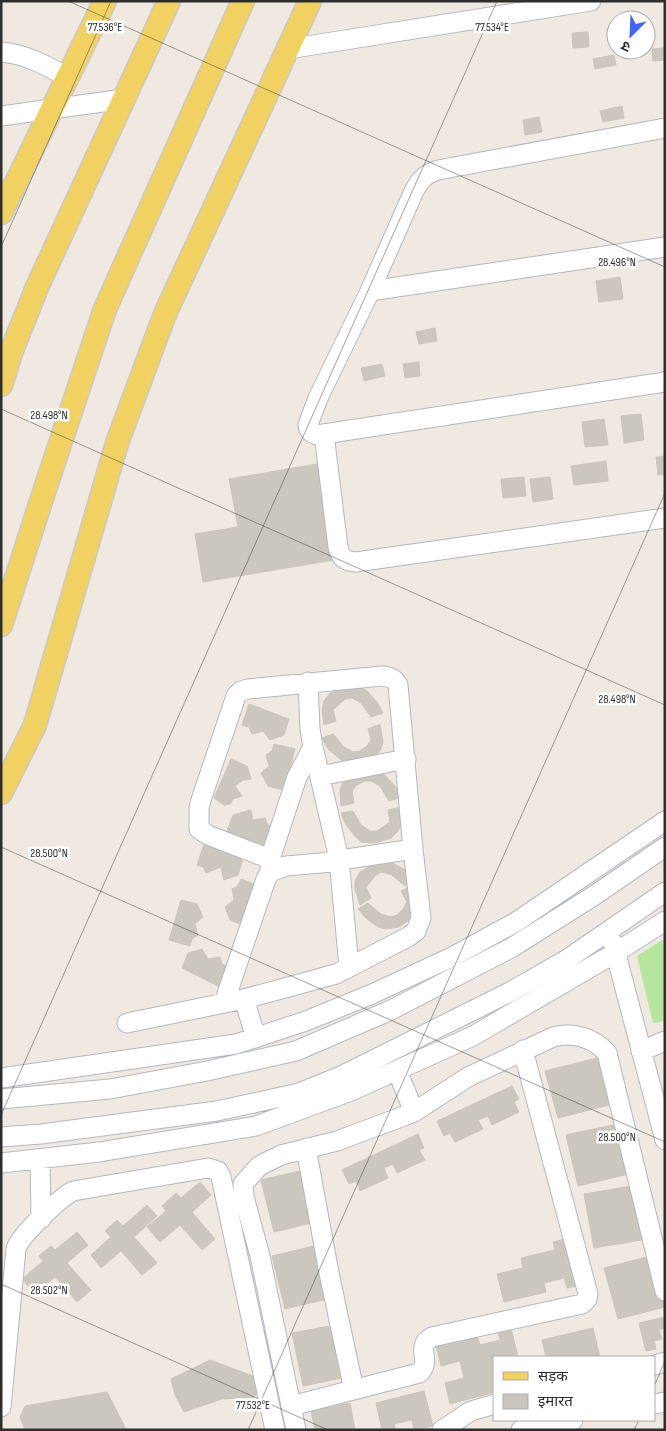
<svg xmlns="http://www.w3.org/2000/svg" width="666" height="1431" font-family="'Sofia Sans Condensed','Noto Sans Devanagari',sans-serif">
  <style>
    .green { fill: #b6e59e }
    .building { fill: #cbc7bf; stroke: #cbc5ba }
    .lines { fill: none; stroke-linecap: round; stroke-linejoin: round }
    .minor-casing { stroke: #b4b7c1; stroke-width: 21 }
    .major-casing { stroke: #c9c9c9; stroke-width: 25 }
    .minor { stroke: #fff; stroke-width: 19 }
    .major { stroke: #f2d163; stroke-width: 22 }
    .ticks { fill: none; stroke: #2e2e2e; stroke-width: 1; stroke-opacity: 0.45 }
    .ticks-label { font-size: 12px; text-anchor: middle; fill: #2e2e2e; stroke: #fff; stroke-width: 5; stroke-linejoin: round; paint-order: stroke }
  </style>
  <rect width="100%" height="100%" fill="#efe9e1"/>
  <path class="green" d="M665,938V1021L653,1023L637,956Z"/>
  <path class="building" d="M588,32L589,47L573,48L572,33Z
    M665,48V60L653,61L652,49Z
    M614,55L616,65L595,69L593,59Z
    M622,106L624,118L603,122L600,111Z
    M539,117L542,132L525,135L523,120Z
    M620,277L623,299L599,302L596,281Z
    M435,328L437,341L419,344L416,332Z
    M419,362L420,376L405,378L403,364Z
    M382,364L385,376L364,381L361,368Z
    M641,414L644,440L624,443L621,416Z
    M604,419L608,445L585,447L582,422Z
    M665,456V474L658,475L656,457Z
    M606,461L608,481L574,485L571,466Z
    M317,464L334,560L203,582L195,534L238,527L229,479Z
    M524,477L526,496L503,498L501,479Z
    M550,477L553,499L533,502L530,479Z
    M346,687H360L367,691L377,702L383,713L371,717L361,703L352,698L345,699L333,710L336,721L324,725L322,709L324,701L330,693Z
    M249,704L289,719L284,735L270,740L263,731L252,734L249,727L242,725Z
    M380,724L383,741L381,749L375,757L345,763L328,749L322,738L333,734L344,747L353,752L360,751L367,746L371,740L368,729Z
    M274,744L295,749L284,790L268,786L261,773L269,766L266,755L272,751Z
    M231,759L247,766L251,779L243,780L235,786L242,796L233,799L230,804L224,805L214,798Z
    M380,770L395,786L401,797L389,801L380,786L371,781H364L357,785L352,791L354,803L341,806L340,790L343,782L350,774Z
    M401,807V824L398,831L391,838L375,843L361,842L355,836L346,825L341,813L353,811L361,825L370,831H377L390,822L388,810Z
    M251,810L253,820L265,818L268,825L274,828L266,848L227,831L233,815Z
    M204,844L243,859L238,875L224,880L221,867L206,873L203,867L197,865Z
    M387,860L407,871L415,880L405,886L392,875L382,872L376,875L366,887L371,898L360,905L355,889V881L360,872L374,863Z
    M241,879L262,887L246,926L230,920L225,907L234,900L232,889L238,886Z
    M412,885L413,917L399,927L386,929L378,927L366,918L358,909L368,903L381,914L391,917L397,915L403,909L407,902L401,891Z
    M181,900L197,904L203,917L195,924L198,935L192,939L190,946L169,940Z
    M202,949L208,959L220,957L222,964L229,967L220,987L182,968L188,953Z
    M601,1057L613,1104L558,1118L545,1071Z
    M512,1086L519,1099L514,1102L519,1112L492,1125L488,1116L478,1120L483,1129L455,1142L450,1133L444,1136L437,1121Z
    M622,1123L633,1173L578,1186L566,1135Z
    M418,1134L424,1148L419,1150L425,1160L397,1173L393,1164L384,1168L388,1178L360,1191L356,1181L349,1184L342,1170Z
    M299,1171L311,1223L274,1232L261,1180Z
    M200,1182L211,1195L192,1212L215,1239L202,1250L180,1225L160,1242L147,1227L166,1211L162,1206L176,1193L181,1198Z
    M638,1185L647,1239L594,1248L584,1194Z
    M147,1205L157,1216L134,1237L157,1263L142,1275L121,1251L101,1268L91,1255L111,1237L105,1231L117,1220L123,1226Z
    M77,1232L88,1245L67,1263L91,1290L77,1302L55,1277L35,1294L22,1279L43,1261L39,1256L51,1246L55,1250Z
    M566,1239L577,1286L567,1288L564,1278L544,1283L546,1292L504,1302L497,1274L523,1268L521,1258L555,1250L553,1242Z
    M314,1246L327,1299L285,1309L272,1256Z
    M651,1256L665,1307L618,1319L604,1268Z
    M665,1317V1328L659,1330L662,1339L654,1341L656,1349L646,1351L639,1323Z
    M335,1325L346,1377L303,1386L292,1333Z
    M511,1328L518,1357H495V1392L450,1404L445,1383L464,1378L460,1361L441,1366L436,1346L477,1336L480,1345L500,1340L498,1331Z
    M593,1328L600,1357H546L542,1340Z
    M210,1360L253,1376L261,1389L254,1397L222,1399L184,1412L175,1395L171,1379Z
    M424,1391L433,1426L414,1430L412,1420L394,1424L396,1430H382L376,1403Z
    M107,1392L125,1427L120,1430H25L20,1417L25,1406Z
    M350,1403L355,1430H315L311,1411Z"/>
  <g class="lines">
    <g class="minor-casing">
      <path id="minor" d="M288,49L591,1
        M1,52C26,54 47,66 69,78
        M1,116L124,99
        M665,128L438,170C425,174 420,180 414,191L370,291L318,398L308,425C309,431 311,433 317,435L665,382
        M370,291L665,247
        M324,434L338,547C341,558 344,561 356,562L665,518
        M308,682L310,729L313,747L339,859L349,967
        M320,776L406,759
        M270,871V859L297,777L313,747
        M613,943L665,1140
        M244,999L256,1038
        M224,1003L266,879L270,872L286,866L321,863L413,849
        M127,1023L244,999L336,974L408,937L416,931L421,918L413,849L398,685C394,678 390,677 382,676L248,689L241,691L236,696L201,800L199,808V829L208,835L270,859
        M641,1051L665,1041
        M397,1070L414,1112
        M1,1078L236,1044L306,1021L372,994L452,957L516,922L665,821
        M1,1099L110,1089L207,1071L296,1051L391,1010L511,948L595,895L665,847
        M1,1137L41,1134L217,1111L299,1093L341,1076L508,993L566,960L665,892
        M306,1148L329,1273L354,1390
        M40,1160L41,1219
        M1,1163L99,1152L256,1126L351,1091L473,1036L615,953L665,921
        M655,1365L665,1362
        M655,1404L665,1402
        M291,1406L419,1373C433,1361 414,1346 432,1337L582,1304L587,1299L588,1294L523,1050
        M1,1407L16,1249C20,1235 60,1198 73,1191L208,1168L218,1171L221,1177L275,1430
        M296,1430L260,1256L244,1197L243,1184L259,1166L281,1155L337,1141L404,1116L414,1112L468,1077L553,1037C573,1032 593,1037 607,1053L665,1291
        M442,1430L471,1411L495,1404
        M521,1430L573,1420"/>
    </g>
    <g class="major-casing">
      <path id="major" d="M1,213L105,1
        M1,385L12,350L38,285L169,1
        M1,625L43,495L105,309L243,1
        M1,793L35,725L117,443L165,314L310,1"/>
    </g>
    <use href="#minor" class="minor"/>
    <use href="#major" class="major"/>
  </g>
  <path class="ticks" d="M68,1L665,267M1,247L111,1M1,409L665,705M1,847L665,1142M1,1115L497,1M1,1284L328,1430M655,1384L665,1361M248,1430L665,493M634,1430L639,1420"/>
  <g class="ticks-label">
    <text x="105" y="31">77.536°E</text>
    <text x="492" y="31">77.534°E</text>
    <text x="617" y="266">28.496°N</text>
    <text x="49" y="419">28.498°N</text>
    <text x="617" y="703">28.498°N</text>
    <text x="49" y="857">28.500°N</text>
    <text x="617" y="1141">28.500°N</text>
    <text x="49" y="1294">28.502°N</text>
    <text x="253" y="1409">77.532°E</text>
  </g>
  <rect width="666" height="1431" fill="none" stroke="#2e2e2e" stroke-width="5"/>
  <rect x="493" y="1356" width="162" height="65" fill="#ffffff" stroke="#ababab"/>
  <rect x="503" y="1372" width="25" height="8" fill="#f2d163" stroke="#ababab"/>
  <text x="538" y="1381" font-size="15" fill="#2e2e2e">सड़क</text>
  <rect x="503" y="1394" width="25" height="15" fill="#cbc7bf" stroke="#ababab"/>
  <text x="538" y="1406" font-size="15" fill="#2e2e2e">इमारत</text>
  <g transform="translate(631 35) rotate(204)"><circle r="24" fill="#ffffff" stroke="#ababab"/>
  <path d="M0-4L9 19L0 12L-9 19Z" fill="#4264fb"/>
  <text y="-8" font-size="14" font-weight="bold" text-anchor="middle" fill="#2e2e2e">उ</text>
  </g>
</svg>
